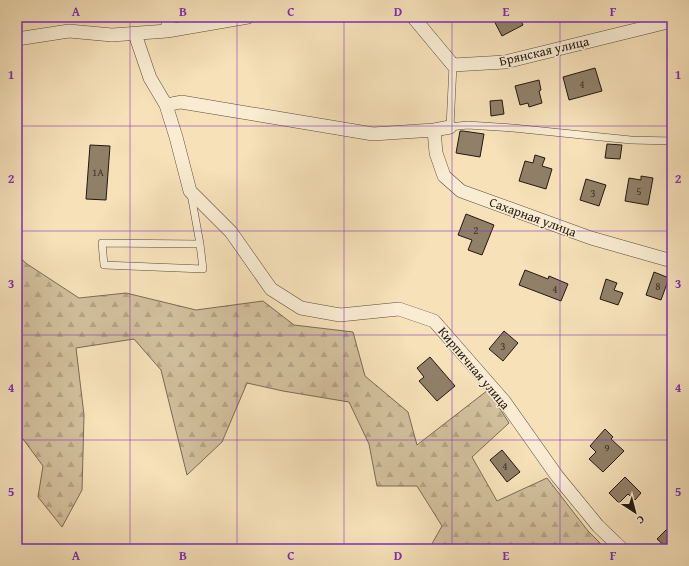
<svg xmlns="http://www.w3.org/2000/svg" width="689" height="566" font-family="'Gentium Book Plus',serif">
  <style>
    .forest { fill: url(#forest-firs); stroke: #7a6b56 }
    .building { fill: #918068; stroke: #231710 }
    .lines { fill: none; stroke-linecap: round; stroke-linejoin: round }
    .service-casing { stroke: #584a3a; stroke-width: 8 }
    .minor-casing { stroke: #584a3a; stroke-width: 14 }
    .service { stroke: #f9ecd2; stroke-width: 7 }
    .minor { stroke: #f9ecd2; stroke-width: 13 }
    .grid { fill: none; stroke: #7b2cbf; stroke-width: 1; stroke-opacity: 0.55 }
    .labels { text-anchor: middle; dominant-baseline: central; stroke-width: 3; stroke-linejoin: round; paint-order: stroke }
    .number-label { font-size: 11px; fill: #3e3126 }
    .street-label { font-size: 13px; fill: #231710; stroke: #f9ecd2 }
    .neatline { fill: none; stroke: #7b2cbf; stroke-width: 1.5 }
    .grid-label { font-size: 13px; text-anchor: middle; font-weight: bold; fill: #7b2cbf }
  </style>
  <defs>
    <pattern id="forest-firs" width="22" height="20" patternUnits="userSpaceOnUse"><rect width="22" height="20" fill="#d2bf9c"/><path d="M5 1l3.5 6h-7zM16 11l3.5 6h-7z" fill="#b4a385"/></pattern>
  </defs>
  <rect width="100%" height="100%" fill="#f6e1b9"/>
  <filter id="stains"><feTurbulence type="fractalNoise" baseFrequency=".005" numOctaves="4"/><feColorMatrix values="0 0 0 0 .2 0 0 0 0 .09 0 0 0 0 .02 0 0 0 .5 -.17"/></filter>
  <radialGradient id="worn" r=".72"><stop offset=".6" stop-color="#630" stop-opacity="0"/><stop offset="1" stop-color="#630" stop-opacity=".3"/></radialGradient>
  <path class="forest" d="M17,255L27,264L79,298L126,293L196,310L263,301L294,325L353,332L365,376L408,412L417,445L488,390L509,423L472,457L497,501L547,478L588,531L606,549H429L442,526L417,486H377L369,444L349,402L283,391L247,383L222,442L187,475L161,370L134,339L76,348L84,415L82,490L62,527L38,497L43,466L17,431Z"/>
  <path class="building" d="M492,17H519L523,25L502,36Z
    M595,68L602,91L569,100L563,77Z
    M539,80L541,90L539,91L542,103L529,107L528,103L520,105L515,86Z
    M502,100L504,114L491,116L490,101Z
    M460,131H463L484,134L480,157L456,153Z
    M607,144L622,145L620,159L605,158Z
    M90,145L110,146L106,200L86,199Z
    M535,155L545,158L542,166L552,169L546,189L519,181L525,161L533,163Z
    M641,176L653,178L648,205L625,201L629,178L641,180Z
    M586,179L606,185L599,206L580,200Z
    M466,214L494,225L482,255L468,250L472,240L458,235Z
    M525,270L548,279L549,276L568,284L561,301L519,285Z
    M654,272L669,278L661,300L646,295Z
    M606,279L617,283L614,290L623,293L618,305L600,299Z
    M504,331L518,343L503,361L489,349Z
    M430,357L455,386L437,401L419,381L424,377L417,368Z
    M605,429L613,437L611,439L624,451L603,472L589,459L596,452L590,446Z
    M502,450L520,472L507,482L490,460Z
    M625,477L641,493L635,500L628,494L619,503L609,493Z
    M672,524V549H668L657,539Z"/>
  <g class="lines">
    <g class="service-casing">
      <path id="service" d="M453,65L450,127L467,125L513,128L631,140L672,141
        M191,194L200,244L203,269L104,265L102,243L200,244"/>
    </g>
    <g class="minor-casing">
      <path id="minor" d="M413,17L453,65L505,62L672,21
        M167,31L169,17
        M135,34L150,78L166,105L181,102L373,134L434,130L450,127
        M17,39L69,31L112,35L167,31L248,17
        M166,105L176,137L190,191L231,232L271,289L301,308L340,315L399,309L434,321L504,401L557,476L598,526L622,549
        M434,130L436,153L444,176L461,191L591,238L672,261"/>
    </g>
    <use href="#service" class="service"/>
    <use href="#minor" class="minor"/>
  </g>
  <path class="grid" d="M130,17V549M237,17V549M344,17V549M452,17V549M560,17V549M17,126H672M17,231H672M17,335H672M17,440H672"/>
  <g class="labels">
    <g class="number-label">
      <text x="582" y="84">4</text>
      <text x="98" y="172">1А</text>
      <text x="639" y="191">5</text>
      <text x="593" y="193">3</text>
      <text x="476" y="230">2</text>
      <text x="658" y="286">8</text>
      <text x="555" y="289">4</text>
      <text x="503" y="346">3</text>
      <text x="607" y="448">9</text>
      <text x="505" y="466">4</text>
    </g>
    <g class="street-label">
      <text transform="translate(544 51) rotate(-13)">Брянская улица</text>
      <text transform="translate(533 217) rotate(20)">Сахарная улица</text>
      <text transform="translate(474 368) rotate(50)">Кирпичная улица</text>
    </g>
  </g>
  <rect width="689" height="566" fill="none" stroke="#f6e1b9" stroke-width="44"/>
  <g transform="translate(635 512) rotate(144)" stroke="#f9ecd2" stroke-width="3" paint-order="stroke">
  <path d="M0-3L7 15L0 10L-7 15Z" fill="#231710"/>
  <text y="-6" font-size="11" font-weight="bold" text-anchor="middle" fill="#231710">С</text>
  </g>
  <rect x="22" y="22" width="645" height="522" class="neatline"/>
  <g class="grid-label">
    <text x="76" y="16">A</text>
    <text x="183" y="16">B</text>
    <text x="291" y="16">C</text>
    <text x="398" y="16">D</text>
    <text x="506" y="16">E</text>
    <text x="613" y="16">F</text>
    <text x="11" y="79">1</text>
    <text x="678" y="79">1</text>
    <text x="11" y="183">2</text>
    <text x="678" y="183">2</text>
    <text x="11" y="288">3</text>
    <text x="678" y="288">3</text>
    <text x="11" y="392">4</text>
    <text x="678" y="392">4</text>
    <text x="11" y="496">5</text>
    <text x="678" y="496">5</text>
    <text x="76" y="560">A</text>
    <text x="183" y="560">B</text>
    <text x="291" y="560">C</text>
    <text x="398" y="560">D</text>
    <text x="506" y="560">E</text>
    <text x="613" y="560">F</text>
  </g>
  <rect width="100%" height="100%" filter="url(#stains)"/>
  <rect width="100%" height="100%" fill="url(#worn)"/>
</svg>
